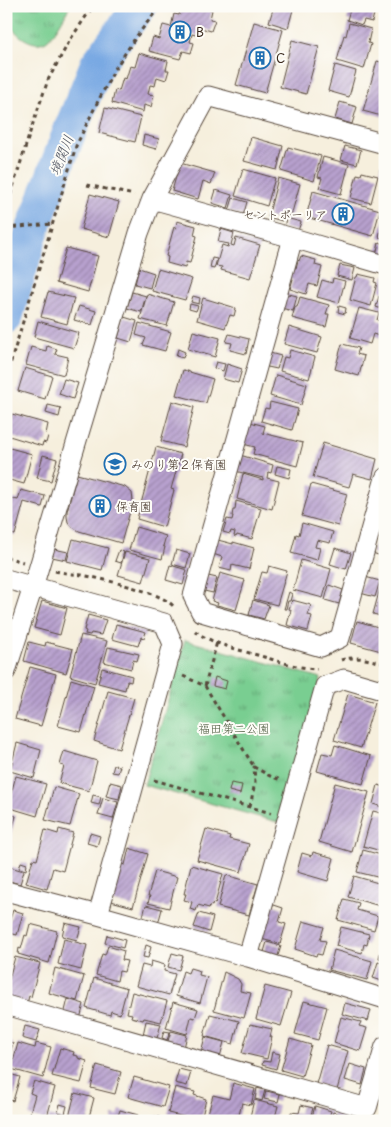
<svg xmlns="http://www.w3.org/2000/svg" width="391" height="1127" font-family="'Playpen Sans','Klee One',sans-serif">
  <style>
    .grass { fill: url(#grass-tufts); stroke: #5a7c58 }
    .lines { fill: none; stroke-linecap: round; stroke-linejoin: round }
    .river { stroke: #79a9e3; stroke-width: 34 }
    .building { fill: url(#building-hatch) }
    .street-casing { stroke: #57483b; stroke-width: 21 }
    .path { stroke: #57483b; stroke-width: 3; stroke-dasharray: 4 4; stroke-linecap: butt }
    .street { stroke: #fff; stroke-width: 19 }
    .labels { text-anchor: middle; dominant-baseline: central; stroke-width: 4; stroke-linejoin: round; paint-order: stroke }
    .poi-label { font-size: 12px; fill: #3b2a1e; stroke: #fdfcf7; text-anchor: start }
    .park-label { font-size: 12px; fill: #4e5b40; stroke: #fdfcf7 }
    .water-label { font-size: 14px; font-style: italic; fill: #515663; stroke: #fdfcf7 }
  </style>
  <defs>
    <pattern id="grass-tufts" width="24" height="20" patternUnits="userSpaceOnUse" patternTransform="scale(1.25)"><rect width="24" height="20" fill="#79ce91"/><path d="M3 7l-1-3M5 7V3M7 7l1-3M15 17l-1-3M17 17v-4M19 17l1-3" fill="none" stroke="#64a776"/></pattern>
    <pattern id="building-hatch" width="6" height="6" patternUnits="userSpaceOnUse" patternTransform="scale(1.25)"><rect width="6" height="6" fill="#b8a1cf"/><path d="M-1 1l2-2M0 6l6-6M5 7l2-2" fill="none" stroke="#9783a7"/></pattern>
  </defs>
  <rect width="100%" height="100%" fill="#fdfcf7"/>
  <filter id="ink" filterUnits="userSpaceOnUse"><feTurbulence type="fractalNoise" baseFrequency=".02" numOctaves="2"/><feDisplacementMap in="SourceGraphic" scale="10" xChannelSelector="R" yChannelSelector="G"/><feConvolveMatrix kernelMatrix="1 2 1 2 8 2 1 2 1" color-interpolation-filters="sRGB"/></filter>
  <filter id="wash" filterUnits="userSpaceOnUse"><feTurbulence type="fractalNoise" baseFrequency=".0096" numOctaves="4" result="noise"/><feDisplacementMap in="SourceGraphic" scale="20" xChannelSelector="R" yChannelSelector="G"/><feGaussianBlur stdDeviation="1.12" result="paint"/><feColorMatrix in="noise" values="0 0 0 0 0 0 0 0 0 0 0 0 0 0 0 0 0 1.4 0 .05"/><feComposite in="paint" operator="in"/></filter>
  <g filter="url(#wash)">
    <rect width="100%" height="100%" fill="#f6efdd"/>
    <path class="grass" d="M6,6H70C65,15 54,36 46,41C32,49 14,33 8,22C5,17 6,11 6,6Z
      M185,640L321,678L281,823L144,785Z"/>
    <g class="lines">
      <path class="river" d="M6,317L31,234L69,133L97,64L140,6"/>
    </g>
    <g id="blocks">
      <path class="building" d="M181,6H200L212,10L210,19L215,20L211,31L201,28L199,36L192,34L190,42L194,43L191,53L183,51L180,59L149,51L153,37L159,39L163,25L171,27L174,14L179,15Z
        M274,6H294L288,28L269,22Z
        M351,6H376L372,22L364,20L362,25L347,20Z
        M254,22L283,30L265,93L236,85Z
        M349,23L371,29L368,43L371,44L364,69L337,61L344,35L346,36Z
        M384,23H385V44L379,42Z
        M292,40L319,47L306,94L280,87Z
        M139,53L168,61L166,70H169L166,80L157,77L155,86L150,85L148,94L154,95L151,107L144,105L143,112L112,103L115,90L119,91L123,78L126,79L130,66L135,67Z
        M377,61L385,63V117L363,111Z
        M335,65L356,71L349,97L328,91Z
        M340,102L357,107L352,124L335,119Z
        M105,108L141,117L135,142L99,133Z
        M144,135L159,139L156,149L142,145Z
        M251,137L283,146L277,170L244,161Z
        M345,146L361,150L357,164L341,160Z
        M288,147L321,156L314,181L281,171Z
        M384,156H385V172L380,171Z
        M323,157L349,164L341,194L319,188L322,178L318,177Z
        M180,163L215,173L211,184L203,181L198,199L172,191Z
        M243,169L275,178L267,206L235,196Z
        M362,172L378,176L371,203L351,198L357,174L361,175Z
        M278,178L300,184L291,216L283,214L282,221L268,217Z
        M216,190L232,195L228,208L212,203Z
        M313,191L380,210L373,236L306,217Z
        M90,194L119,202L109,237L81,229Z
        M233,198L247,202L243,216L229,211Z
        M286,218L301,222L298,231L284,228Z
        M384,218H385V239L379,237Z
        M177,221L196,226L194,235L197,236L190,263L186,262L185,268L167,263L168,257L166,256L174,227L176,228Z
        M221,229L234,233L231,245L234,246L236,238L260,245L250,278L221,270L222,267L216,266L222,245L228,247L229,244L218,242Z
        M379,242L385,244V257L376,255Z
        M66,248L98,256L88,292L56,283Z
        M301,256L316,260L315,265L322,267L317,286L309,284L306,294L290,289L293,279L289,278L292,267L296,268L298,260L299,261Z
        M212,258L217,259L214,269L210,268Z
        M340,265L355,268L352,280L337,276Z
        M139,268L154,273L150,288L135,284Z
        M158,269L192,279L185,300L152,291Z
        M358,274L375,278L374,282L377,283L371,306L350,300L356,277H357Z
        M384,275H385V292L380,291Z
        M333,278L345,281L339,303L317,297L322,280L332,283Z
        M48,292L74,298L67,324L41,317Z
        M132,292L146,296L141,312L127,308Z
        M285,293L297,296L293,311L281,308Z
        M147,294L174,302L167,326L140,319Z
        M193,296L200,298L199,304L191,302Z
        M379,296L385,298L384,310L376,307Z
        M300,297L329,305L326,314H329L326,327L292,318L295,307H297Z
        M203,298L236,308L234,316L230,315L225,328L197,320Z
        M190,304L198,306L196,311L189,309Z
        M79,306L96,311L92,325L74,320Z
        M339,306L346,308L345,314L338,312Z
        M359,308L379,313L377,320L385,322V338L373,334L370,344L350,338Z
        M124,317L137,321L131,342L118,338Z
        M38,321L79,333L74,348L34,337Z
        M139,323L171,332L165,351L143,345L146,338L136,335Z
        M289,327L322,337L317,353L284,344Z
        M193,331L220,338L215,357L188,349Z
        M229,334L249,339L246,354L230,350L232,343L226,342Z
        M342,344L359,348L357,354L364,356L359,376L335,369Z
        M47,346L57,349L55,354L68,357L64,375L26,365L31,347L46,351Z
        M178,349L185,352L183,358L176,356Z
        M290,350L315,357L309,379L280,371L284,357L288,358Z
        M266,352L281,356L277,369L263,366Z
        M216,362L225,364L223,371L214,368Z
        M227,364L242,369L238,383L223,379Z
        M25,368L52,376L45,399L18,391Z
        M183,370L213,379L206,403L176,395Z
        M276,375L307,384L301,405L270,396Z
        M64,379L78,383L73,399L59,394Z
        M172,401L194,407L184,447L161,441Z
        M270,402L298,409L292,430L261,421L265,408L269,409Z
        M48,405L61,408L59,417L46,413Z
        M12,414L48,424L46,434L48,436L46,443L43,442L42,446L6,435Z
        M250,422L265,426L263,433L303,443L297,466L253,454L255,447L243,444Z
        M323,443L377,459L372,479L353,474L349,487L313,477Z
        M6,447L32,454L24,484L6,479Z
        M156,447L181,454L171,489L174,490L164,527L137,519Z
        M43,455L57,459L51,481L37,478Z
        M240,455L273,465L271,473L268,472L267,478L279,481L272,509L237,499L243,474L263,480V478L235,471Z
        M277,466L291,469L289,478L275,474Z
        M77,474L125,487L132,493L133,501L121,543L79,531L71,526L68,522L67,517V511Z
        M311,484L347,494L338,526L302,516Z
        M21,490L45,496L42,507L24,502L15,535L6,533V497L18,500Z
        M236,501L261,508L252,539L237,535L236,537L234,536L235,532L231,531L230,534L223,532L227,519L232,520L233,516H232L233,510H235Z
        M302,523L333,532L330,543L317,540L315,547L320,548L317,560L291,553L296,534L299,535Z
        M136,527L166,536L163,546L165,547L162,559L129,550Z
        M376,538L385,540V557L372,553Z
        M73,539L108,548L102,570L67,561Z
        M214,539L233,544V542L254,548L249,569L232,565L231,571L219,568L222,557L210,553Z
        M335,548L351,553L346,569L330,564Z
        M54,549L68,552L66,560L52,557Z
        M119,550L124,552L121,563L115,561Z
        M176,550L190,554L186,568L172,564Z
        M125,552L150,558L143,582L118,575Z
        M301,560L331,569L323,598L293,590Z
        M170,565L187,570L183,585L166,580Z
        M269,566L287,571L277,605L254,599L262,572L267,573Z
        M220,573L245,580L236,610L217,605L218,603L212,601Z
        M204,575L217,578L213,593L200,590Z
        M365,577L380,581L375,597L360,593Z
        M382,581L385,582V617L373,614Z
        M329,585L343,590L339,604L325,600Z
        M289,592L292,594L290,601H288L286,609H284Z
        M253,600L269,605L264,619L249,615Z
        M292,600L311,605L308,615L312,616L308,631L287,625L291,610L289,609Z
        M42,601L67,608L60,635L34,628Z
        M88,615L106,620L101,635L91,633L90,635L85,634L86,631L84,630Z
        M357,621L385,629V652L351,643Z
        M116,624L146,632L144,638L141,637L138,646L112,639Z
        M81,635L107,641L95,683L70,676Z
        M29,642L45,646L46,642L73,649L66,673L24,661Z
        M108,647L139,654L137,661L133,660L131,669L104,662Z
        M30,667L56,674L41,726L15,719Z
        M102,668L132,676L131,682L127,681L125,690L98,683Z
        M215,677L227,681L225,689L213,686Z
        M71,679L94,686L81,732L58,726Z
        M108,691L134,698L119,749L94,741Z
        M348,694L375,702L361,748L334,740Z
        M17,743L41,750L34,778L10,771Z
        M335,745L371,756L363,784L317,771L322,753L332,755Z
        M64,751L97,761L89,791L59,783L64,766L60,765Z
        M114,765L120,766L118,773L112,772Z
        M16,776L46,784L37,816L7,807Z
        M110,782L122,785L119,799L106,796Z
        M231,783L242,785L240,794L229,791Z
        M335,783L369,792L352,852L319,842Z
        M378,785L385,787V808L373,804Z
        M54,787L79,794L70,826L45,820Z
        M93,795L101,797L99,805L91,803Z
        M103,798L118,802L113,819L98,815Z
        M373,811L385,814V852L363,846Z
        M6,813L16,816L9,841L6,840Z
        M59,829L73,833L63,871L53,868L47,889L26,883L33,859L37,860L45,830L58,834Z
        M206,829L230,836L229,839L249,844L241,872L197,860Z
        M90,833L100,836L97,846L87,843Z
        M129,848L148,854L133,907L111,901L121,864L125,865Z
        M363,850L385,856V879L357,872Z
        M313,852L334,858L328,881L297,872L302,853L312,856Z
        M21,862L27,864L26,870L19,868Z
        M191,865L223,874L215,904L213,903L212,906L210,905L209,908L198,905L196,911L190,909L192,902L184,900L186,894H184Z
        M10,867L24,871L20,884L6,880Z
        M155,871L177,877L169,908L148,903L150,896H148Z
        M226,875L258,884L249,915L218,907Z
        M354,876L385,885V891L380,906L348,897Z
        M344,899L359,903L357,910L378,916L374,930L338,920Z
        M271,904L283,908L279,922L286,924L280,944L261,939Z
        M146,905L162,909L158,924L142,920Z
        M13,910L23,913L17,935L6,932Z
        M199,913L213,917L209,932L194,927Z
        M303,921L324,927L320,940L326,941L322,955L317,954L316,956L295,949Z
        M65,923L81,927L77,940L62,936Z
        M30,924L57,931L49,963L18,954L19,948L21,949L25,935L27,936Z
        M341,927L369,934L367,945L364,944L362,953L336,946Z
        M107,935L125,940L123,948L105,943Z
        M64,939L87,945L81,970L58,964Z
        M267,942L281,946L277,959L263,955Z
        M146,945L151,947L148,958L143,957Z
        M108,946L124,951L122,960L127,961L124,972L119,971L117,981L96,975L102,954L105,955Z
        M382,946H385V960L379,958Z
        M334,950L372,961L367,980L329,970Z
        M172,953L183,956L179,970L168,967Z
        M15,957L40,963L31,997L29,996L27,1004L6,997L8,990H6Z
        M151,961L165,965L164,971L175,974L169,995L136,986L142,965L150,967Z
        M378,962L385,964V982L373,978Z
        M55,968L84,976L77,1001L49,993Z
        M190,968L200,971L199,975L207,977L200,1003L176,996L183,971L188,973Z
        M224,972L238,979L241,984L240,991L251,993L244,1018L214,1010Z
        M94,978L127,988L120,1014L111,1011L110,1015L86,1008Z
        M265,986L291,993L281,1026L256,1019Z
        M132,992L167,1001L161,1022L144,1018L143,1020L131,1017L132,1014L127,1013Z
        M68,999L84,1004L80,1019L64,1015Z
        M304,1001L327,1007L318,1040L295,1034Z
        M173,1002L198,1009L195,1018L191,1017L187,1034L166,1028Z
        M345,1003L371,1010L368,1021L342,1014Z
        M210,1014L239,1021L233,1044L204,1036Z
        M341,1017L361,1022L359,1026L367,1028L360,1051L334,1043Z
        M146,1021L161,1024L157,1038L143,1035Z
        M250,1024L272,1029L270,1037H272L267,1059L242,1053Z
        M25,1026L40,1030L36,1042L22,1038Z
        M164,1031L170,1032L167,1040L162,1038Z
        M171,1031L187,1035L184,1048L167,1044Z
        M205,1037L224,1042L220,1057L201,1052Z
        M290,1039L311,1045L302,1076L281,1070Z
        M6,1041L13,1043L7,1065H6Z
        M18,1043L35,1048L36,1043L51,1047L43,1078L11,1069Z
        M327,1045L348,1051L337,1090L316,1084Z
        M60,1048L74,1052L73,1055L78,1056V1058L87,1061L81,1083L52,1076Z
        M272,1052L280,1054L276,1069L262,1065L263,1061L270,1062Z
        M350,1064L366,1069L362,1085L345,1080Z
        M97,1065L121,1072L115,1094L91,1088Z
        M179,1069L191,1072L187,1086L175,1083Z
        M6,1073L20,1077L13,1101L6,1099Z
        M134,1077L169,1087L163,1107L128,1097Z
        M34,1081L55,1087L46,1121L29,1116L35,1095L30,1093Z
        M233,1083L255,1089L251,1105L242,1103L238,1119L234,1118L233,1121H206L213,1095L229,1099Z
        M175,1087L195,1092L194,1095L206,1099L201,1121L168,1113Z
        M257,1088L265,1090L262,1101L255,1099Z
        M266,1091L280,1094L278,1102L264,1099Z
        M75,1093L94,1098L88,1121H68Z
        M254,1100L278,1106L274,1121H249Z
        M60,1104L67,1106L65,1114L58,1112Z
        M301,1105L313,1108L309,1121H289L291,1112L299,1113Z
        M315,1106L331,1111L328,1121H311Z
        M120,1110L138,1115L137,1121H112L113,1115L118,1116Z
        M333,1112L348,1116L347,1121H331Z
        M49,1116L64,1120L63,1121H48Z
        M155,1116L170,1120V1121H153Z"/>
    </g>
  </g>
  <g filter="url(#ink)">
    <use href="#blocks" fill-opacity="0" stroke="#57483b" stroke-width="1"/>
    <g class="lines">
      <g class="street-casing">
        <path id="street" d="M152,199L293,238L385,265
          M293,238L193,596L201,612L321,647L340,638L385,478
          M6,579L164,623L173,644L98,915
          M6,671L33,587L139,233L152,199L208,96L385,144
          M6,891L98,915L248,957L385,999
          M248,957L325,686L344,679L385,691
          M6,1005L367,1108L385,1046"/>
      </g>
      <path class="path" d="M87,185L134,195
        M6,210L31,129L48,80L70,40L93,6
        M6,228L53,224
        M6,378L76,146L96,105L116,67L136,37L160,6
        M6,557L23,562
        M55,571C64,573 73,574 82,575C102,579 163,592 174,607
        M195,631C211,644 244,651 264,657C281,662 299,668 317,669
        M341,660C355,655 371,660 385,664
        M183,676L205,686L217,642
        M205,686L254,767
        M154,780L271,813
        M250,807L255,782L254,767L270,776L281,780"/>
      <use href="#street" class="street"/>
    </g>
  </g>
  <defs>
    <g id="building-ring" transform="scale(1.125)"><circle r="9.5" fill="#fdfcf7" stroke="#1f6fb2" stroke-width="1.5"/><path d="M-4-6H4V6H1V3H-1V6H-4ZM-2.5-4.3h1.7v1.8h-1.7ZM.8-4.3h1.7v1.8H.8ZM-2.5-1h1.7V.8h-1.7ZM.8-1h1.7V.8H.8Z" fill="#1f6fb2"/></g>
    <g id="school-ring" transform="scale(1.125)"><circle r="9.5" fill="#fdfcf7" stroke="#1f6fb2" stroke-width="1.5"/><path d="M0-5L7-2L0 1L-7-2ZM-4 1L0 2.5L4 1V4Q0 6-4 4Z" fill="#1f6fb2"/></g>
  </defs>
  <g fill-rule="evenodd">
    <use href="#building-ring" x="180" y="32"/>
    <use href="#building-ring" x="260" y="58"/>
    <use href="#building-ring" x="343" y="214"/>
    <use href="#school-ring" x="115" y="464"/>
    <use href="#building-ring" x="100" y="506"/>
  </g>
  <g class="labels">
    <g class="poi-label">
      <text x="196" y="32">B</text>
      <text x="276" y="58">C</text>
      <text x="327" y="214" text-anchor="end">セントポーリア</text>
      <text x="131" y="464">みのり第２保育園</text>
      <text x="116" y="506">保育園</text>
    </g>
    <g class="park-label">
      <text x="234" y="728">福田第二公園</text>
    </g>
    <g class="water-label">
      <text transform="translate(61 155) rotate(-69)">境関川</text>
    </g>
  </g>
  <rect width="391" height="1127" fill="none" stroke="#fdfcf7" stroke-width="25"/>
</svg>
